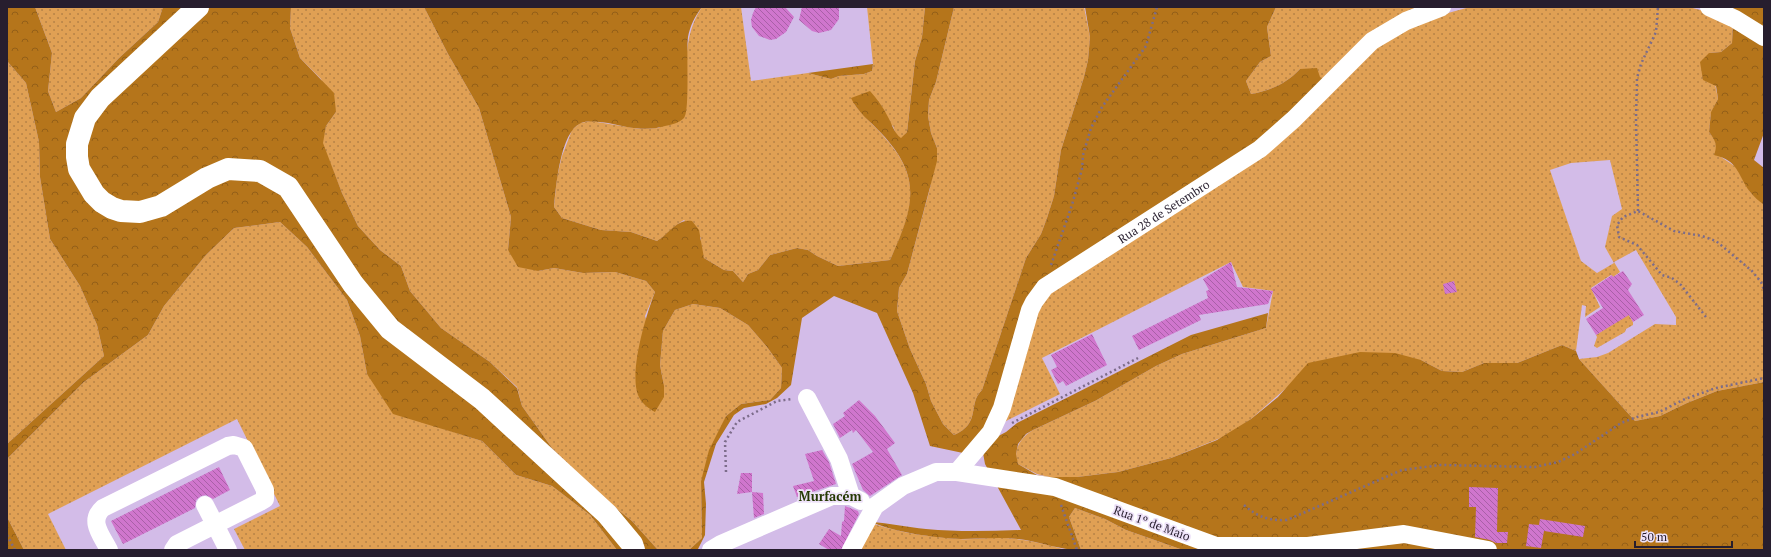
<svg xmlns="http://www.w3.org/2000/svg" width="1771" height="557" font-family="'PT Serif',serif">
  <style>
    .grass { fill: url(#grass-dots); fill-rule: evenodd }
    .forest { fill: url(#forest-crowns) }
    .building { fill: url(#building-back-hatch) }
    .lines { fill: none; stroke-linecap: round; stroke-linejoin: round }
    .path { stroke: #7c6c8a; stroke-width: 2.5; stroke-dasharray: 2 3; stroke-linecap: butt }
    .minor { stroke: #fff; stroke-width: 18 }
    .major { stroke: #fff; stroke-width: 22 }
    .labels { text-anchor: middle; dominant-baseline: central; stroke-width: 3.5; stroke-linejoin: round; paint-order: stroke }
    .street-label { font-size: 12px; fill: #271e2e; stroke: #eee2f9 }
    .neighbourhood-label { font-size: 13px; font-weight: bold; fill: #253903; stroke: #eee2f9 }
  </style>
  <defs>
    <pattern id="grass-dots" width="8" height="8" patternUnits="userSpaceOnUse"><rect width="8" height="8" fill="#e0a054"/><path d="M2 2h.1M6 6h.1" fill="none" stroke="#b68246" stroke-width="1.8" stroke-linecap="round"/></pattern>
    <pattern id="forest-crowns" width="20" height="18" patternUnits="userSpaceOnUse"><rect width="20" height="18" fill="#b5751b"/><path d="M2 6a3 3 0 1 1 6 0M12 15a3 3 0 1 1 6 0" fill="none" stroke="#935f18"/></pattern>
    <pattern id="building-back-hatch" width="6" height="6" patternUnits="userSpaceOnUse"><rect width="6" height="6" fill="#d076cd"/><path d="M-1 5l2 2M0 0l6 6M5-1l2 2" fill="none" stroke="#a960a7"/></pattern>
  </defs>
  <rect width="100%" height="100%" fill="#d3bce8"/>
  <path class="grass" d="M35,7H163L158,22L119,58L81,98L56,112L48,91L52,53Z
    M291,7H424L448,54L479,108L511,217L508,250L538,271L554,268L583,273L615,272L646,281L655,292L645,316L664,386L660,365L663,331L675,310L693,304L720,308L748,325L767,347L782,368L781,388L770,400L741,404L726,416L701,481L702,538L689,550H658L632,521L585,483L552,448L522,406L517,387L490,362L441,328L410,291L401,266L380,250L358,226L342,193L322,143L326,126L336,112L321,79L300,58L290,28Z
    M702,7H741L751,81L808,73L831,79L839,76L864,74L872,71L873,64L867,7H925L922,37L915,61L907,132L901,139L896,134L893,126L854,104C863,116 875,126 885,138C924,181 912,212 890,260L838,266L817,256L808,250L797,248L770,255L758,270L748,274L743,282L733,271L724,270L704,258L701,249V238L684,220C673,226 667,235 657,241L631,232L601,230L562,218L554,207L557,177L562,156L572,130L580,123L591,121L640,129L659,128L687,99C686,67 683,35 702,7Z
    M954,7H1084L1090,37L1088,60L1084,77L1061,150L1054,196L1047,218L1041,234L1026,258L982,390C967,404 982,423 954,435L943,424L931,401L926,384L910,349L897,311L899,288L907,274L930,188L937,148L931,133L928,116L929,100L936,82Z
    M1276,7H1426L1327,80L1300,69C1286,84 1271,90 1251,94L1246,81L1260,62L1271,56L1267,27Z
    M1470,7H1689L1715,14L1733,22L1732,43L1721,52L1709,53L1718,99L1711,113L1709,132L1715,140L1717,149L1721,157L1736,167L1750,192L1764,205V382L1717,391L1687,403L1660,416L1635,421L1579,359L1597,357L1608,353L1655,324L1676,325V317L1636,250L1614,262L1620,272L1613,277L1611,275L1591,288L1600,307L1585,317L1586,306L1582,305L1576,351L1562,345L1517,363H1484L1462,372L1442,371L1421,360L1292,383L1251,419L1228,435L1171,458L1118,472L1077,477H1049L1037,474L1018,464C1012,450 1021,437 1033,430L1095,401L1156,366L1182,354L1266,328L1273,291L1243,287L1231,262L1042,358L1060,394L1002,423L1036,304L1354,63L1408,24ZM1610,160L1622,209L1612,216L1605,247L1614,263L1597,273L1581,261L1550,170L1571,163Z
    M7,61L26,83L39,142L40,177L50,239L80,286L97,325L104,356L7,444Z
    M280,222L307,247L347,300L360,336L367,374L444,429L482,441L516,475L552,486L590,515L617,550H245L234,529L280,506L237,419L48,514L66,550H24L7,517V459L84,382L148,335L164,306L206,255L234,228Z
    M1628,314L1633,322V325L1626,329L1625,332L1597,348L1594,346L1597,337L1596,335Z
    M1075,508L1105,519L1126,530L1183,550H1081L1069,517Z
    M874,524C901,533 931,537 959,539C974,540 990,537 1005,538C1026,539 1046,544 1066,550H861Z"/>
  <path class="forest" d="M7,7H35L52,53L48,91L56,112L81,98L119,58L158,22L163,7H291L290,28L300,58L334,93L336,112L326,126L323,143L342,193L358,226L380,250L401,266L410,291L441,328L490,362L517,388L522,406L552,448L585,483L632,521L658,550H617L590,515L552,486L516,475L482,441L393,414L367,374L360,336L347,300L307,247L280,222L234,228L206,255L164,306L148,335L84,382L7,459V444L104,356L97,325L80,286L50,239L40,177L39,142L26,83L7,61Z
    M424,7H702C695,16 690,26 688,37C686,52 690,111 684,118C679,123 671,125 665,126C645,132 627,127 608,123C600,122 588,120 581,123C560,132 556,187 554,207L562,218L601,230L631,232L657,241C669,234 676,219 692,221L699,230L704,258L724,270L733,271L743,282L748,274L758,270L770,255L797,248L808,250L817,256L838,266L890,260C913,209 924,178 881,133C871,122 857,112 851,98L870,91C877,99 883,107 888,117C892,124 894,133 901,138L907,132L915,61L922,37L925,7H954L936,82L929,100L928,116L931,133L937,148V161L907,274L899,288L897,311L910,349L926,384L931,401L943,424L954,435C982,423 967,404 982,390L1026,258L1041,234L1047,218L1054,196L1061,150L1084,77L1088,60L1090,37L1085,7H1276L1267,27L1271,56L1260,62L1246,81L1251,94C1271,90 1286,84 1300,69L1317,68L1320,77L1327,80L1279,128L1051,278L988,430L963,453L930,446L913,393L877,313L834,296L802,318L791,385L777,398L766,404L744,408L734,415L716,444L704,482L706,504L705,535L698,549L689,550L702,538L701,481L709,450L726,416L741,404L770,400L781,388L782,368L767,347L748,325L720,308L693,304L675,310L663,331L660,365L664,386V397L655,412C648,408 641,403 638,395C629,371 646,315 655,292L646,281L615,272L583,273L554,268L538,271L518,267L508,250L511,217L479,108L448,54Z
    M1723,7H1764V32Z
    M1733,22L1764,41V133L1754,160L1764,168V205C1759,201 1754,197 1750,192C1737,174 1739,161 1714,155C1718,145 1715,140 1709,132L1711,112L1718,99L1716,86L1703,80L1700,62L1709,53L1721,52L1732,43Z
    M873,64L872,71L864,74L839,76L831,79L808,73Z
    M1268,313L1266,328L1182,354L1156,366L1095,401L1033,430L1026,434L1018,444L1016,454L1018,464L1037,475L1049,477H1077L1118,472L1171,458L1217,440L1251,419L1278,397L1308,363L1360,352L1395,353L1421,360L1442,371L1462,372L1484,363H1517L1562,345L1576,351L1579,359L1635,421L1660,416L1687,403L1717,391L1764,382V550H1183L1126,530L1105,519L1075,508L1069,517L1081,550C1059,550 1041,542 1019,539C999,537 980,539 961,539C935,538 894,532 871,522C889,523 907,527 926,529C958,532 989,531 1021,530L985,464L983,453L987,442L1006,432L1017,423L1191,335Z
    M7,517L24,550H7Z"/>
  <path class="building" d="M756,7H785L794,17L786,32L776,39L770,40L759,36L752,27L751,20L753,13Z
    M802,7H839V19L831,30L819,33L812,31L799,20Z
    M1231,262L1237,287L1273,291L1268,304L1199,315L1201,320L1139,350L1132,336L1208,298L1206,291L1209,290L1203,279Z
    M1623,271L1632,284L1628,290L1644,315L1633,322L1629,315L1596,335L1586,319L1603,308L1591,289L1612,275L1613,277Z
    M1454,281L1457,292L1445,294L1443,284Z
    M1092,334L1107,365L1066,386L1063,381L1058,384L1051,370L1057,367L1051,355Z
    M859,400L875,416L895,443L887,449L902,475L870,496L863,490L852,464L873,452L856,430L853,433L852,430L840,438L833,424L845,416L843,413Z
    M822,450L829,462L836,484L797,497L793,486L814,481L805,454Z
    M219,467L230,490L213,499L206,495L201,496L196,500L195,508L123,544L111,521Z
    M741,473H752V492L737,494Z
    M1469,487L1498,488L1497,532H1508L1507,543H1496L1490,540L1475,537L1476,507H1469Z
    M752,492L763,493L764,514L754,518Z
    M845,506L858,511L859,514L841,550H829L819,544L829,529L841,536L842,522L844,521Z
    M1540,519L1585,526L1583,537L1544,531L1541,548L1526,546L1529,524L1539,525Z"/>
  <g class="lines">
    <path class="path" d="M1638,211L1636,119L1637,78L1641,64L1656,32L1658,7
      M1051,265L1072,205L1082,169L1083,155L1091,128L1102,107L1146,46L1157,7
      M1706,317L1681,285L1672,278L1662,275L1637,245L1619,237L1617,225L1623,217L1638,211L1674,231L1702,236L1716,241L1752,271L1761,282L1764,290
      M1012,423L1138,358
      M726,472L725,442L737,422L777,401L792,399
      M1061,505L1077,550
      M1244,505C1257,517 1270,521 1287,520L1402,470L1441,465L1535,467L1558,462L1575,454L1621,423L1637,417L1659,412L1685,399L1716,388L1764,378
      M7,535L15,550"/>
    <g class="minor">
      <path d="M1709,7L1735,19L1764,37"/>
      <path d="M807,398L839,459L851,496L861,501"/>
      <path id="s1" d="M957,472L991,432L1002,408L1030,310L1034,302L1045,287L1260,149L1294,119L1372,41L1406,21L1442,7"/>
      <path d="M205,505L228,550"/>
      <path d="M109,550C102,536 88,521 103,508L228,446L234,445L244,448L265,490V499L260,502L177,544L173,550"/>
      <path d="M711,550L721,544L832,496H851"/>
      <path d="M851,550L875,506L903,486L936,472H957L1055,487L1216,546H1308L1404,534L1488,550"/>
    </g>
    <path class="major" d="M198,7L100,98L85,118L77,144V157L79,169L94,194L102,202L112,208L121,211L140,212L161,206L207,178L228,169L260,171L288,187L353,284L390,329L482,399L607,514L632,544L634,550"/>
  </g>
  <g class="labels">
    <g class="street-label">
      <text stroke="none"><textPath href="#s1" startOffset="349">Rua 28 de Setembro</textPath></text>
      <text transform="translate(1152 523) rotate(20)">Rua 1º de Maio</text>
    </g>
    <g class="neighbourhood-label">
      <text x="830" y="496">Murfacém</text>
    </g>
  </g>
  <rect width="1771" height="557" fill="none" stroke="#271e2e" stroke-width="16"/>
  <path d="M1635 541v6h97v-6" fill="none" stroke="#271e2e" stroke-width="2"/>
  <text x="1641" y="541" font-size="12" fill="#271e2e" stroke="#eee2f9" stroke-width="3" paint-order="stroke">50 m</text>
</svg>
